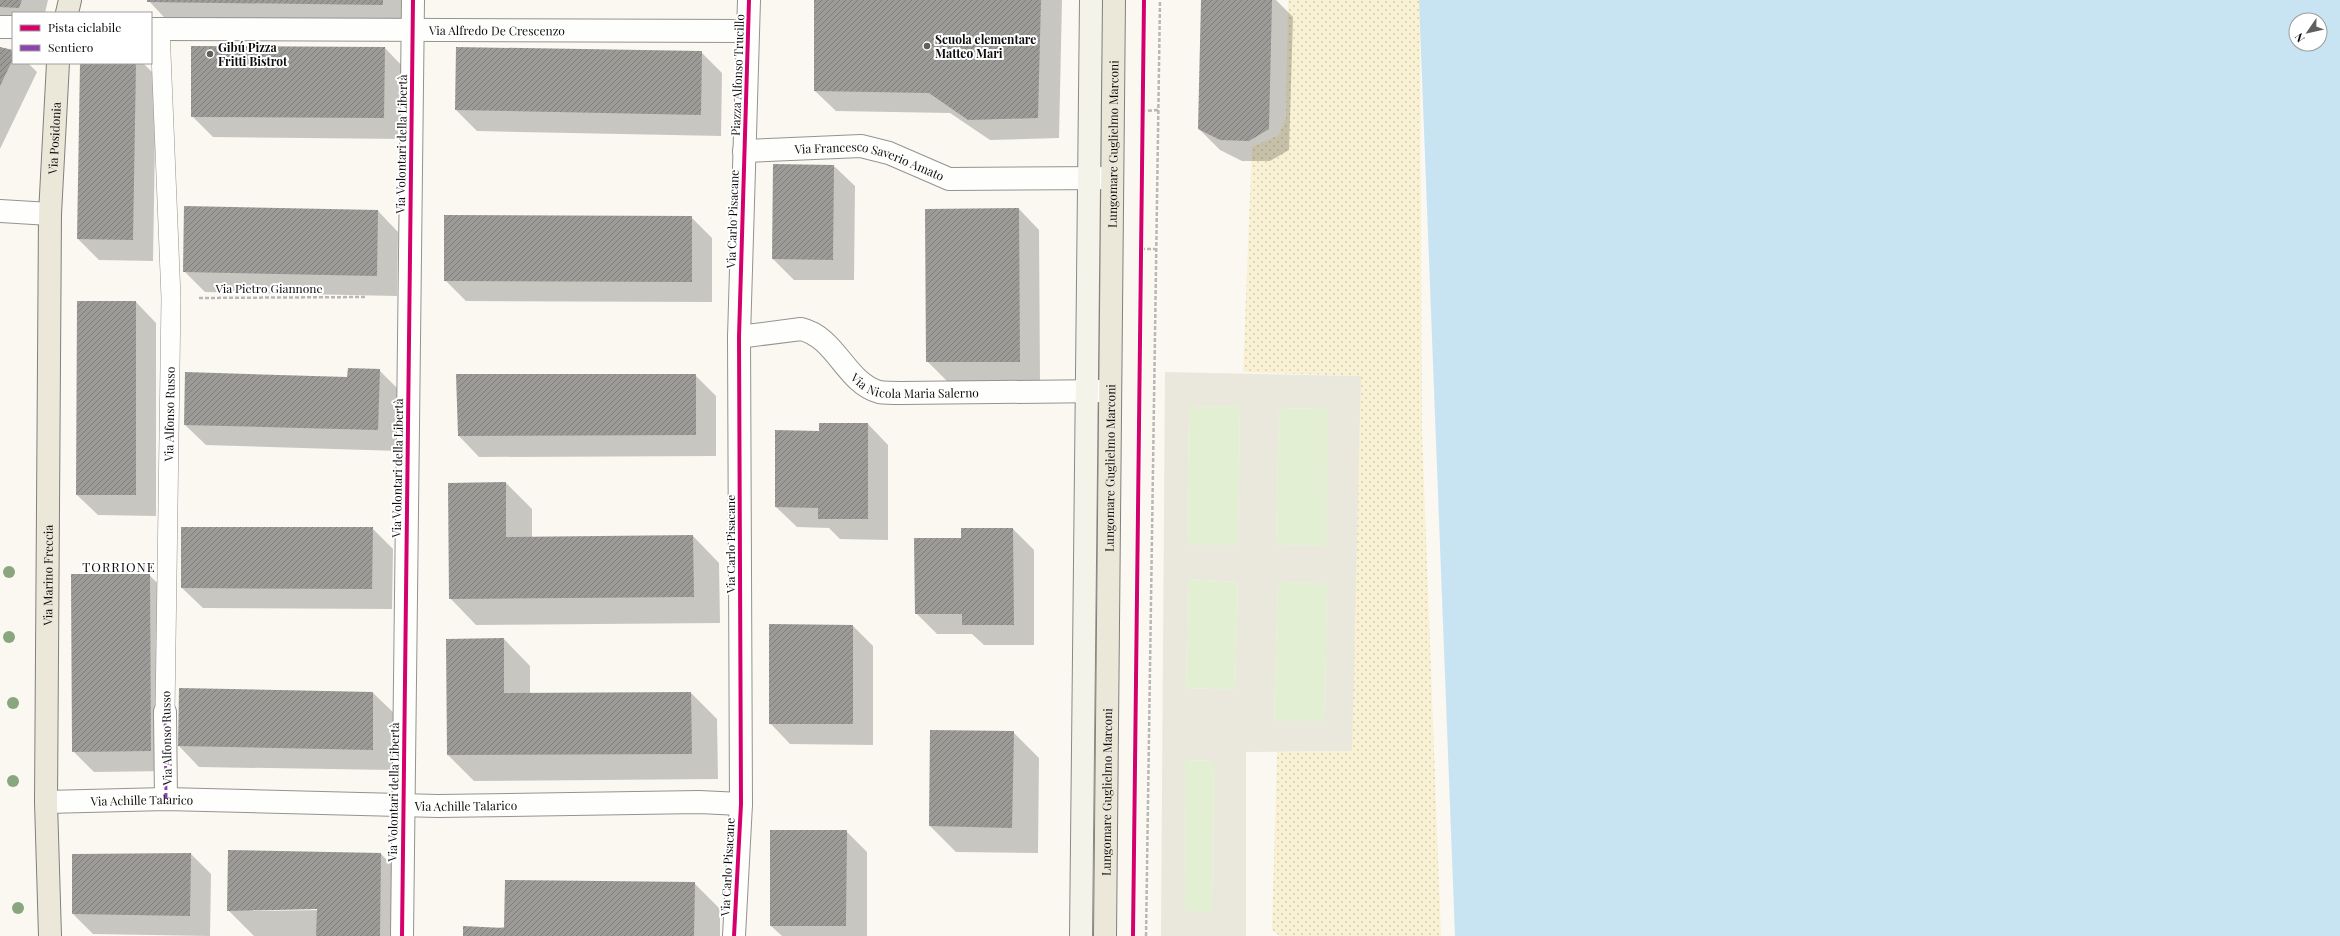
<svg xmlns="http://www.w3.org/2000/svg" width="2340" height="936" font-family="'Playfair Display',serif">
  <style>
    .grass { fill: #e3efd2 }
    .sand { fill: url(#sand-dots) }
    .plaza { fill: #eae7dd; fill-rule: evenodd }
    .water { fill: #c8e4f3; fill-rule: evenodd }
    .shadow { fill: #0003; fill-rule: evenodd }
    .building { fill: url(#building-hatch) }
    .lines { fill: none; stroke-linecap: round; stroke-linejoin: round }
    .lane-casing { stroke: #949390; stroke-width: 20 }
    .street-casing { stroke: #949390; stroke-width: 24 }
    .secondary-casing { stroke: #8a8986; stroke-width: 24 }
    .primary-casing { stroke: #81807d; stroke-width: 24 }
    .path { stroke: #b8b7b6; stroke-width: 2.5; stroke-dasharray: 4 2; stroke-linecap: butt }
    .lane { stroke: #fefefd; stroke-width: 19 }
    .street { stroke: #fefefd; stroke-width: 22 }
    .secondary { stroke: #f4f3e9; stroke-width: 22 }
    .primary { stroke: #ebe7d9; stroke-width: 22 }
    .quiet { stroke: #8e44ad; stroke-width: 3; stroke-dasharray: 6 3; stroke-linecap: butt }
    .cycleway-casing { stroke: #fff; stroke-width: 6 }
    .cycleway { stroke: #d6006c; stroke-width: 4 }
    .tree { fill: #89a67e }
    .poi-dot { fill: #605f5d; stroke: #fff; stroke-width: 1.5 }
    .labels { text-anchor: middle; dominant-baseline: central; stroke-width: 4; stroke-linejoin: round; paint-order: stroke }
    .street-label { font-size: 12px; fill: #0d0d0d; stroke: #fff }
    .poi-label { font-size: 12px; font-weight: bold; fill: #0d0d0d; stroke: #fff; text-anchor: start }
    .neighbourhood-label { font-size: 13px; letter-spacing: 1px; fill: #0d0d0d; stroke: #fff }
  </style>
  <defs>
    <pattern id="sand-dots" width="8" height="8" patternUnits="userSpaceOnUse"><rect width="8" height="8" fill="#f9f1d3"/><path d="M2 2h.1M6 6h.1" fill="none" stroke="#d4cdb4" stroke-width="1.8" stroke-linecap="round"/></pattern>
    <pattern id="building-hatch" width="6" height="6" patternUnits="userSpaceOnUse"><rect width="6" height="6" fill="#9d9b97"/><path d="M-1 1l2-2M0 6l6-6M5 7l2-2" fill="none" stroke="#7e7d7a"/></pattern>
  </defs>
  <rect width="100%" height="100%" fill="#faf8f1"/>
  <path class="grass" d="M1240,406L1238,546L1187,545L1189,407Z
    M1279,408L1329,409L1327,546L1276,545Z
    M1188,579L1238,582L1235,690L1186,688Z
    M1278,582L1327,583L1325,721H1274Z
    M1186,760L1214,761L1213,911H1185Z"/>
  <path class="sand" d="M1288,0H1420L1422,432L1441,936H1280L1272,930L1277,752L1351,751L1361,376L1243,372L1252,147L1279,135L1286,118Z"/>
  <path class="plaza" d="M1165,372L1361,376L1352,751L1246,752V936H1161ZM1240,406L1238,545H1187L1189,407ZM1279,408L1328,409L1327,546L1276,545ZM1188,579L1238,582L1235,690L1186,688ZM1278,582L1327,583L1325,721H1274ZM1186,760L1214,761L1213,911H1185Z"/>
  <path class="water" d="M1419,0H2340V936H1455ZM2296,20H2320V44H2296Z"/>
  <path class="shadow" d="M0,0H48L45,13H13V27L0,26Z
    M148,0H409L408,31L174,28Z
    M815,0H1062L1059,138L990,140L950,113L836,111L815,91Z
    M1202,0H1276L1293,17L1289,150L1270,161H1242L1220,150L1199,129Z
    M0,48L13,51V63H28L37,72L0,149Z
    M385,48L405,69V139L213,137L192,116Z
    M701,52L722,73L721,136L477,131L456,110Z
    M81,63H143L156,76L153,261L99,260L78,239Z
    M834,166L855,186L854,280H794L773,259Z
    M1019,209L1039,230L1040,382H948L927,361Z
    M378,211L398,232L397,296L205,292L184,271Z
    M691,217L712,238V302L466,301L445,280Z
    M136,302L156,323V516L98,515L77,495Z
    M379,370L400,391L399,451L206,445L185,425Z
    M457,375H695L716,396V456L479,457L459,436Z
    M868,424L888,445V540L840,539L829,528L797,527L776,507L820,432Z
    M506,483L532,509V538L693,536L719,563L720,623L476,625L450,598Z
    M372,528L393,549L392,609L203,608L182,588Z
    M962,529H1013L1034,550V645H984L972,634H937L916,613L962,539Z
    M149,575L170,595L171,771L94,772L73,751Z
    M853,626L873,646V745L790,744L770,723Z
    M504,639L530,666V694L691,693L717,719L718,779L474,781L448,755Z
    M373,693L394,713L393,770L199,767L179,746Z
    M1013,732L1039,758L1038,853L956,852L930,826Z
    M846,831L867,852V936H782L771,926Z
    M229,851L381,854L407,880L406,936H254L228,910ZM322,908V910L253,911V909Z
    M191,854L211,874L210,936L93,934L73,914Z
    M694,883L720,909V936H464Z"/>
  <path class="building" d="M0,0H22L19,8L0,7Z
    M147,0H383V5L147,2Z
    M814,0H1041L1038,118L968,120L929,93L814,91Z
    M1201,0H1272L1269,129L1249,141L1220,140L1198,129Z
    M191,46L385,47L384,118L191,117Z
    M0,47L13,50V59L0,86Z
    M456,47L702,51L701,115L455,110Z
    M80,63H136L133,240L77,239Z
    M773,164L834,165L833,260L772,259Z
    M184,206L378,210L377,276L183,272Z
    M1019,208L1020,362H926L925,209Z
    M444,215L692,216V282L444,281Z
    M77,301H136V495H76Z
    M348,368L380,369L378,430L184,425L185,372L347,377Z
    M456,374H696V435L458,436Z
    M819,423H868V519H818V508L775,507V430L819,431Z
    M506,482V537L693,535L694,597L449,599L448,483Z
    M181,527H373L372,589L181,588Z
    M961,528H1013L1014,625H962V614H915L914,538H961Z
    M71,574H150L151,751L72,752Z
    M769,624L853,625V724H769Z
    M504,638V693L691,692L692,754L447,755L446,639Z
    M179,688L373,692V750L178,746Z
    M930,730L1014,731L1012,828L929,826Z
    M770,830H847L846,926H770Z
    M228,850L381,853L380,936H316L317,909L227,911Z
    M191,853L190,916L72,914V854Z
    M505,880L695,882L694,936H463V926L504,928Z"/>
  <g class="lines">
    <g class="lane-casing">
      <path id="lane" d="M160,29L171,298L165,712"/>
    </g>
    <g class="street-casing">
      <g id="street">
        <path d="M0,27H13"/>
        <path id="s1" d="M151,29L748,31"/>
        <path id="s2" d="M744,151L861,146L889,153L949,179L1109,178"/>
        <path d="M0,211L50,214"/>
        <path id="s3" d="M739,337L801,329C836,337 846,383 879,392C886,393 894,393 901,393L1106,391"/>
        <path d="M165,712L166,799"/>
        <path id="s4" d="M46,802L166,799L438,806L699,802L741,804"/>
        <path d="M402,936L413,0"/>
        <path d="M734,936L741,804L739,337L749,0"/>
      </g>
    </g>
    <g class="secondary-casing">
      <path id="secondary" d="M1081,936L1091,0"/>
    </g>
    <g class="primary-casing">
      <g id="primary">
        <path d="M67,13L70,0"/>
        <path id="s5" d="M50,936L46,802L50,214L58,63"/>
        <path id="s6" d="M1105,936L1114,0"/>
      </g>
    </g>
    <path class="path" d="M1142,111L1159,110
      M1141,249H1155
      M199,298L367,297
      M1146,936L1160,0"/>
    <use href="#lane" class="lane"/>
    <use href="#street" class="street"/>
    <use href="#secondary" class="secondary"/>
    <use href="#primary" class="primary"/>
    <path class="quiet" d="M165,712L166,799"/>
    <g class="cycleway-casing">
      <path id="cycleway" d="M402,936L413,0
        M734,936L741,804L739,337L749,0
        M1133,936L1144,0"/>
    </g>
    <use href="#cycleway" class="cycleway"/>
  </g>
  <g class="tree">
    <circle cx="9" cy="572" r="6"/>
    <circle cx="9" cy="637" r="6"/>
    <circle cx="13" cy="703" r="6"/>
    <circle cx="13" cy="781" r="6"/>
    <circle cx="18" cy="908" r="6"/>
  </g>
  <g class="poi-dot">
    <circle cx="927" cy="46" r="4"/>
    <circle cx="210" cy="54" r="4"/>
  </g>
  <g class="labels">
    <g class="street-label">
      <text stroke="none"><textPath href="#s1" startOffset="346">Via Alfredo De Crescenzo</textPath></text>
      <text transform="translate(737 75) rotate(-88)">Piazza Alfonso Trucillo</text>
      <text stroke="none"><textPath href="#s5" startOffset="798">Via Posidonia</textPath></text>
      <text transform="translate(401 144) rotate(-89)">Via Volontari della Libertà</text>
      <text stroke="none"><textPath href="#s6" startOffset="792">Lungomare Guglielmo Marconi</textPath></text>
      <text stroke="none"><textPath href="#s2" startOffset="128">Via Francesco Saverio Amato</textPath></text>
      <text transform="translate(732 219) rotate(-88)">Via Carlo Pisacane</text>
      <text x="269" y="288">Via Pietro Giannone</text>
      <text stroke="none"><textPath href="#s3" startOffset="199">Via Nicola Maria Salerno</textPath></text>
      <text transform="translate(169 414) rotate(-89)">Via Alfonso Russo</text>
      <text transform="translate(397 468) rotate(-89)">Via Volontari della Libertà</text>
      <text stroke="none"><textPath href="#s6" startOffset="468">Lungomare Guglielmo Marconi</textPath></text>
      <text transform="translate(730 544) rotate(-90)">Via Carlo Pisacane</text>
      <text stroke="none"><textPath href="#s5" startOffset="361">Via Marino Freccia</textPath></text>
      <text transform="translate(166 738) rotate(-91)">Via Alfonso Russo</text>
      <text transform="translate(393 792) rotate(-89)">Via Volontari della Libertà</text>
      <text stroke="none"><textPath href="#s6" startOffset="144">Lungomare Guglielmo Marconi</textPath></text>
      <text stroke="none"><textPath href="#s4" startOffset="96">Via Achille Talarico</textPath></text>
      <text stroke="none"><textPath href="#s4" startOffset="420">Via Achille Talarico</textPath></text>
      <text transform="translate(727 867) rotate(-87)">Via Carlo Pisacane</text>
    </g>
    <g class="poi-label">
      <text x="935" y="39">Scuola elementare<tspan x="935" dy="14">Matteo Mari</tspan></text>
      <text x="218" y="47">Gibú Pizza<tspan x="218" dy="14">Fritti Bistrot</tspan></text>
    </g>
    <g class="neighbourhood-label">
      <text x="119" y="566">TORRIONE</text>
    </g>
  </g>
  <rect x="12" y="12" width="140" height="52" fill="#ffffff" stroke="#9e9e9e"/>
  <rect x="20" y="25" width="20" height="6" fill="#d6006c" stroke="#9e9e9e"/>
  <text x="48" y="32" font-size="12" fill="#0d0d0d">Pista ciclabile</text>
  <rect x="20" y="45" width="20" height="6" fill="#8e44ad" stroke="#9e9e9e"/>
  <text x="48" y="52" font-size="12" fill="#0d0d0d">Sentiero</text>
  <g transform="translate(2308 32) rotate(236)"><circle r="19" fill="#ffffff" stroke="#9e9e9e"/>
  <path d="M0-3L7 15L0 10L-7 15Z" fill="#605f5d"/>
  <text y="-6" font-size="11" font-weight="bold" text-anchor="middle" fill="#0d0d0d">N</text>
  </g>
</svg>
